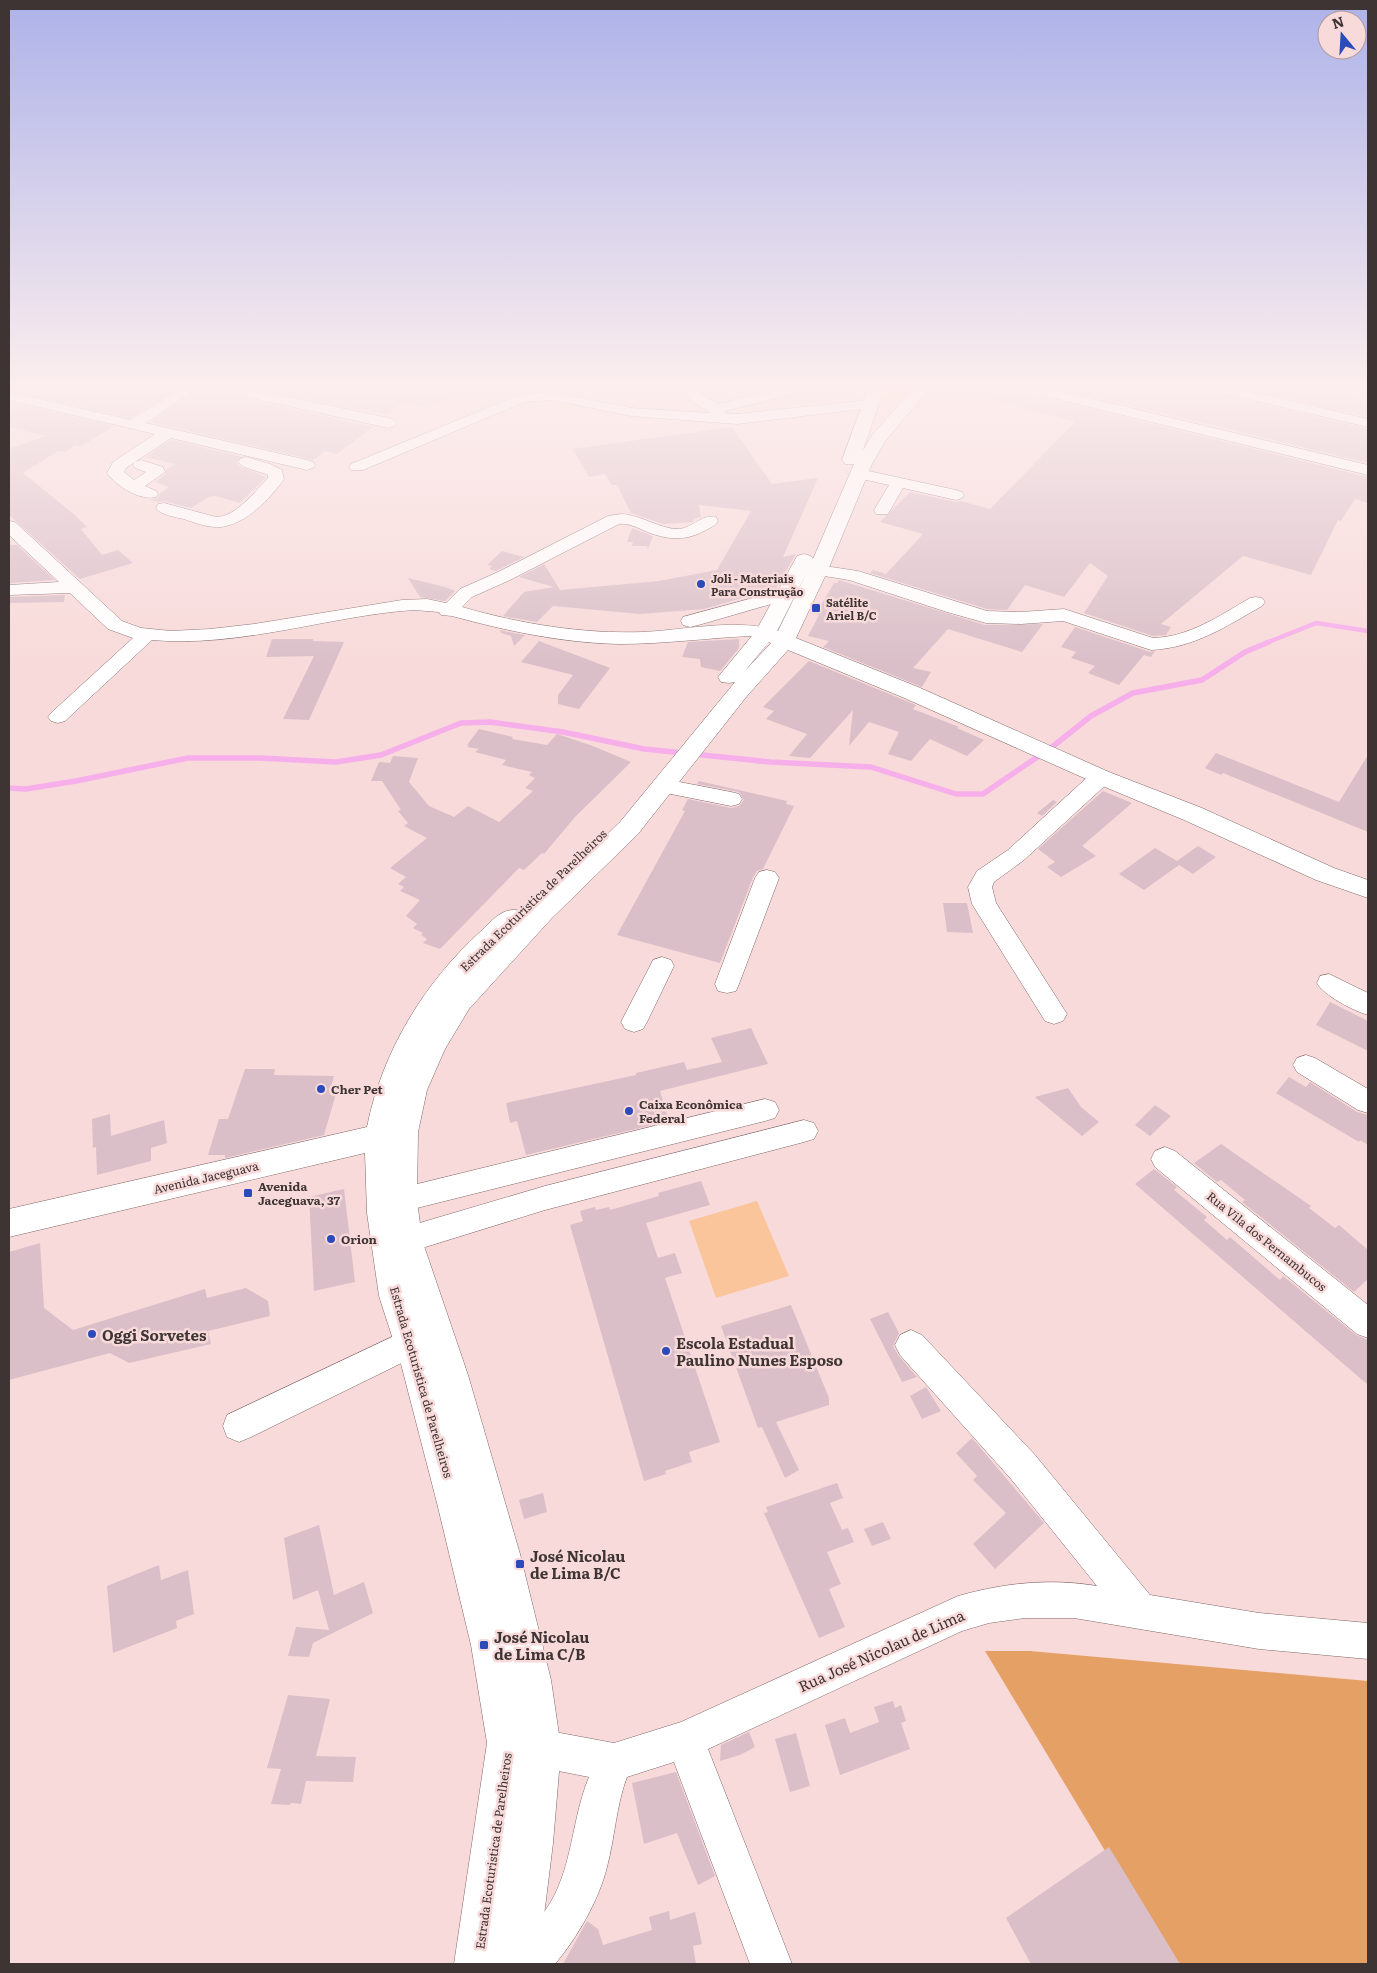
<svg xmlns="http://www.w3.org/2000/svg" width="1377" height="1973" font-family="Literata,serif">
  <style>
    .green { fill: #fac59a }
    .forest { fill: #e5a065 }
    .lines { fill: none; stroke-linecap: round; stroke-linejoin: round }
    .stream-far1 { stroke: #f6afea; stroke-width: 4.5 }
    .stream { stroke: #f6afea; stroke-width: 5.5 }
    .building { fill: #dabfc8 }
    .minor-casing { stroke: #816768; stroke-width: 1 }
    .major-casing { stroke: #816768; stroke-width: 1 }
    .minor { fill: #fff; fill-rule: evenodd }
    .major { fill: #fff; fill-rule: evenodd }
    .poi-dot { fill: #2c4bbb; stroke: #f8dada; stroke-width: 2 }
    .labels { text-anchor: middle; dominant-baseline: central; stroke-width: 5; stroke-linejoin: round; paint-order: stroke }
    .far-poi-label { font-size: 11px; font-weight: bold; fill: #3f3434; stroke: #f8dada; text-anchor: start }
    .street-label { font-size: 12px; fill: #3f3434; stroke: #f8dada }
    .poi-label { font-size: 12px; font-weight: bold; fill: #3f3434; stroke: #f8dada; text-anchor: start }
    .near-poi-label { font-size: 15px; font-weight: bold; fill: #3f3434; stroke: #f8dada; text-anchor: start }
    .near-street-label { font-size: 15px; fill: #3f3434; stroke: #f8dada }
  </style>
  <rect width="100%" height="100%" fill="#f8dada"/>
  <path class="green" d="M890,389H911L895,405L890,406L884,402Z
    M757,1201L789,1276L716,1298L689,1221Z"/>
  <path class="forest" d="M985,1651H1030L1368,1681V1964H1173Z"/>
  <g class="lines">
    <path class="stream-far1" d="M1266,643L1316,623L1368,631"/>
    <path class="stream" d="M9,788L26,789L76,781L188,758H260L336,762L381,755L461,723L490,722L563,732L644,749L770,762L871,767L956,794H983L1052,747L1091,716L1133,693L1202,680L1245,652L1269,642"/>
  </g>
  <path class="building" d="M46,389H177L131,418L34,396Z
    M198,389H220L224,394L373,427L337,454L325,451L313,460L151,422Z
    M256,389H467L428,408L403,402L386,415Z
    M974,389H1022L1029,394L1368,477V503L1355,499L1341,521L1338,520L1311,575L1243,556L1161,624L1171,627L1166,635L1153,636L1084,613L1108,576L1090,563L1064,597L1025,585L1007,610L987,609L870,573L873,570L886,574L923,534L880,522L910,492L956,502L960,501L990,509L1075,422L973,394Z
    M1062,389H1214L1218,394L1368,429V463Z
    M1247,389H1347L1368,406V417Z
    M19,404L114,426L88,442L79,446L75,445L65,452L58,451L23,473L76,516L87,527L81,529L102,555L118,550L133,563L80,579L9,515V449L46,436L9,427V410Z
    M732,427L772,484L818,478L783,557L796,554L776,588L704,609L640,614L553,606L537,622L503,616L524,592L554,587L519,577L544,564L560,590L659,581L717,570L751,511L699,505L701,517L694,519L692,522L663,524L631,513L617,485H612L605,474L589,477L573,449Z
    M171,440L242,457L236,462L239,466L266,477L240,503L215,496L209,497L191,508L164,501L158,502L149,500L158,498L160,493L169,487L155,482L166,474V470L175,464L146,457Z
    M632,528L653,536L648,549L647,546H632L633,542H627Z
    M9,545H17L55,580L9,583Z
    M502,551L524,557L496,571L489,569L492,566L487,565Z
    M408,578L445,587L455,591L445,601L420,597Z
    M839,580L985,625L1043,624L1022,652L948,629L913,668L931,672L922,687L823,647L829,641L808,636L819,615L816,614L834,583H837Z
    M65,595L64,602L9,603V597Z
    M1075,627L1150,652L1155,651L1151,657L1144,655L1119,685L1088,673L1095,666L1071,658L1076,652L1061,647Z
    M500,630L514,633L525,635L514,646L511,636L501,633Z
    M272,639H313V641L344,642L309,720L283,719L314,656L266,657Z
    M739,639V648L720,671L701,667L700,659L682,657L688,642Z
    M539,641L610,668L579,709L558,704V695L573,675L521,662Z
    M809,661L916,705L913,709L959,727L957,728L984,740L967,756L930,739L911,761L888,754L899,732L869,722L849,746L853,710L810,758L789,756L807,734L766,719L774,711L763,707Z
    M479,729L513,737L512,739L547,745L557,734L593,746L631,762L575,817L544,854L542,853L524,870L519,868L440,949L423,943L427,939L421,935L423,933L413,928L417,924L406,916L420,900L400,891L404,887L398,884L406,877L390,868L427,838L404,826L408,823L398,811L401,810L382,781H371L379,762L390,763L393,756L418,758L409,782L429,806L454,817L468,806L499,822L533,791L525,788L535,778L529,775L532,772L502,765L506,760L475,752L479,749L467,747L469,745H467Z
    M1216,753L1339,802L1368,755V832L1223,773L1221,775L1205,768Z
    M699,781L787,801L786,804L794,806L763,869L757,871L753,877L720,963L617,935L685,811L682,810L688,799L731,808L739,806L744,800L739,792L697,784Z
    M1103,791L1132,803L1082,846L1096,856L1061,877L1047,867L1055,862L1038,849Z
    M1053,800L1057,802L1042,816L1037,813Z
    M1198,846L1216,857L1193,874L1179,865L1144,890L1119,874L1155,848L1177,861Z
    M943,903H967L973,933L947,932Z
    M1330,1002L1368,1021V1051L1316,1025Z
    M751,1028L768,1064L660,1091L669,1121L526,1155L517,1121L510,1123L506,1103L636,1075V1073L684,1062L687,1070L722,1062L711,1038Z
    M245,1069H275L274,1075L334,1076L331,1087H338L324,1135L225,1158V1155H208L219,1119H228Z
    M1289,1077L1306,1087L1310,1082L1357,1112L1368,1115V1145L1360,1140L1359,1142L1276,1093Z
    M1068,1088L1081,1107L1099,1122L1082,1136L1035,1097Z
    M1155,1105L1171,1116L1150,1136L1135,1125Z
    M110,1114L111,1136L164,1120L167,1143L151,1148V1161L97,1175L96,1147L93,1148L92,1119Z
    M1221,1144L1311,1206L1309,1208L1335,1228L1339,1225L1368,1250V1279L1354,1292L1242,1202L1245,1200L1221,1180L1217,1182L1194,1163Z
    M1154,1169L1177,1187L1174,1190L1207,1217L1204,1220L1227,1240L1230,1237L1280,1280L1283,1276L1356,1335L1368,1340V1385L1135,1184Z
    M701,1181L710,1205L646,1223L658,1258L675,1253L682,1273L665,1278L720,1442L689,1452L692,1462L665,1471L666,1474L644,1481L570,1225L583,1221L580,1211L595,1207L596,1210L609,1207L610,1210L659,1196L658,1193Z
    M344,1189L355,1282L314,1291L309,1197Z
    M40,1243L44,1308L73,1330L205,1289L207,1298L246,1288L268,1301L270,1316L208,1331L211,1344L129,1363L110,1353L9,1380V1252Z
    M791,1305L829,1398V1405L776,1422L799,1470L785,1478L762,1427L758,1428L721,1326Z
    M888,1312L899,1333L893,1346L899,1356L917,1377L902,1382L870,1319Z
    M926,1387L941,1411L922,1419L910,1396Z
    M972,1438L1044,1523L995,1569L973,1544L1006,1513L973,1480L977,1476L956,1453Z
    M837,1483L843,1498L830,1503L842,1530L848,1528L854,1542L827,1552L841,1584L829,1589L845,1627L819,1638L764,1513L768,1512L766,1507Z
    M543,1493L547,1512L524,1519L519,1500Z
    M883,1522L891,1539L872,1546L864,1529Z
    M319,1525L334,1595L364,1582L373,1613L313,1643L309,1657L288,1656L296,1627L329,1630L318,1590L293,1600L284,1538Z
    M159,1565L161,1580L188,1570L194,1614L176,1621L177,1628L113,1653L107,1586Z
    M288,1695L330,1699L316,1756L356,1757L353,1782L306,1781L301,1804L291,1803L290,1805L271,1804L281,1769L267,1768Z
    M893,1701L895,1708L901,1705L906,1721L901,1723L910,1749L840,1775L825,1725L845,1718L850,1733L879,1722L874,1707Z
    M749,1732L755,1747L740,1755L720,1761L721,1745Z
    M796,1733L810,1786L790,1792L775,1739Z
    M676,1772L715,1876L698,1885L677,1833L644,1844L632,1783Z
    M1109,1847L1180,1964H1031L1006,1918Z
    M669,1911L670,1920L695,1912L702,1944L693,1946L696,1964H563L587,1921L598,1929L603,1945L652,1930L649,1917Z"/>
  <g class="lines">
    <g class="minor-casing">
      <path id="minor" d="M180,389H196L146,423L307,460L313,462L315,465L313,468L307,470L171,438L126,468L124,472L134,480L146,472L135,468L133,465L135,462L141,460L163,467L165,472L145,486L156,491L158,494L156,497C140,501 116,486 107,473L113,462L155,434L9,400V392L131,420Z
        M222,389H248L389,418L394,420L397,423L394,426L389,428L229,393L224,392Z
        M685,389H699L701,394L718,404L780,389H803L801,392L725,411L726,414H737L870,400L875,401L877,404L875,407L870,408L737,424L631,416L553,400L524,402L363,470H351L349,467L351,464L521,394L553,392L631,408L710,413L689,399Z
        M1027,389H1051L1368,465V475L1029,392Z
        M1216,389H1240L1368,419V427L1218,392Z
        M246,457L270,464L282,470L284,479C270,499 246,524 221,527C209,528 195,523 184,519C175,517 161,515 156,508L158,504L164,503L216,517C236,517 255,491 268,478V475C259,471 244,469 238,462L240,459Z
        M859,469L956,490L962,492L964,495L962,498L956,500L903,488L888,514H876L874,510L889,485L853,477L851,474L853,471Z
        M622,514C641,515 662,530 679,529C693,528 701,514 716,517L718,521C715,526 708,529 702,532C683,542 664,539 645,531C636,527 628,523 619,524L510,580L472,597L462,607C521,624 582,634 643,632C685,630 731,619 772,629L774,633L772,637L765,639L750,636C707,638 664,644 620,644C563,643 507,631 452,616L441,615L439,612L414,610C327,616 241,648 152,640L65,721L58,723L51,721L48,717L51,713L133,638L108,629L70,593L9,595V585L59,582L9,535V521L15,522L122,621L141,628L171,631L210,629L254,624L402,600L427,599L446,603L460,589L498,572L608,516Z
        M818,565L858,571L987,611L1021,612L1064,609L1153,638C1189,637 1219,616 1250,598L1256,597L1262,598L1265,602L1262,606C1227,626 1194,648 1151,650L1063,621L1021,624L986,623L947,612L849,580L812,574L809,570L812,566Z
        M786,589L792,590L795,594L792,598L702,624L690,627L683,625L681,621L683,617Z
        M1101,770L1109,772L1112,777L1109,782L1024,860L994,882L992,887L996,903L1067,1014L1063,1021L1054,1024L1045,1021L972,904L968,887L977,871L1008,850L1093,772Z
        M664,779L731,792L739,794L742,799L739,804L731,806L656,791L653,786L656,781Z
        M767,870L775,872L779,878L739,984L736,991L727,993L718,991L715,984L755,878L759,872Z
        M662,957L671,960L674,966L647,1022L643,1029L634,1032L625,1029L621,1022L650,966L653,960Z
        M1329,974L1368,993V1015C1354,1011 1323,995 1317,983L1320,976Z
        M1306,1055L1315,1058L1368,1089V1113L1358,1110L1297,1072L1293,1065L1297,1058Z
        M765,1099L775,1102L779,1110L775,1118L765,1121L401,1212L391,1209L387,1200L391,1191L401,1188Z
        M804,1120L814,1123L818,1131L814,1139L804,1142L545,1210L406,1253L396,1249L391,1240L396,1231L406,1227L545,1186Z
        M1165,1147L1175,1151L1368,1305V1338L1357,1334L1155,1167L1151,1159L1155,1151Z
        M411,1328L422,1333L427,1343L422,1353L251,1437L239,1442L227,1437L223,1426L227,1415Z
        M911,1330L922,1335L1035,1455L1150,1595L1259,1613L1368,1623V1659L1259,1649L1074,1618H1025L989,1623L962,1631L708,1749L792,1964H750L674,1762L627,1777C616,1806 615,1837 607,1867C599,1900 577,1938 555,1964H460L466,1949C471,1947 476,1945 480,1943C494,1939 513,1943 526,1934C530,1931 534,1924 538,1920C574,1878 569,1825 589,1777L528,1765L514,1760L509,1746L514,1732L528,1727L614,1743L681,1722L958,1596C1004,1583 1050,1578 1097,1586L1011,1479L900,1355L895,1345L900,1335Z"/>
    </g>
    <g class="major-casing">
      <path id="major" d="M868,389H884L863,450L873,434L913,389H929L886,440L872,464L828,570L796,638L918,687L1109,772L1202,808L1334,868L1368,880V898L1316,880L1184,820L1093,782L902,697L788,650L747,696L638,834L551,919L469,1009L445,1049L427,1090L418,1132L417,1200L422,1240L468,1375L520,1554L551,1680L561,1748L553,1843L538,1964H454L487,1743L471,1645L437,1503L401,1364L379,1296L367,1213L365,1153L9,1237V1209L367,1127C382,1052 424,983 480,932C493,920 503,906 521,911L524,915L620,822L735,682L729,683L721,682L718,677L756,631L797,556L804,554L811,556L813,559L854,464H845L842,460ZM806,574L778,631H777ZM769,642L771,643L744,672Z"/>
    </g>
    <use href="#minor" class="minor"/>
    <use href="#major" class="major"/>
  </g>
  <linearGradient id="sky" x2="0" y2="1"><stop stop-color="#adb2e9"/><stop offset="0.58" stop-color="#fceeee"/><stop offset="1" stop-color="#fceeee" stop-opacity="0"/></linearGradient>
  <rect width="1377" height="665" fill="url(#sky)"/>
  <g class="poi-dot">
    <circle cx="701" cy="584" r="5"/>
    <rect x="811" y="603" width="10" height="10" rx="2.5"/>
    <circle cx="321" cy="1089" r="5"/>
    <circle cx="629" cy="1111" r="5"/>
    <rect x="243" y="1188" width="10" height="10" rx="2.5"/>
    <circle cx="331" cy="1239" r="5"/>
    <circle cx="92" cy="1334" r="5"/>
    <circle cx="666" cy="1351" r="5"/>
    <rect x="515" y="1559" width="10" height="10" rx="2.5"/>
    <rect x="479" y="1640" width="10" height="10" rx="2.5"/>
  </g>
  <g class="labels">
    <g class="far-poi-label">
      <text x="711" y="578">Joli - Materiais<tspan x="711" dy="13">Para Construção</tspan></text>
      <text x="826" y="602">Satélite<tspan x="826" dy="13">Ariel B/C</tspan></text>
    </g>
    <g class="street-label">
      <text transform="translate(533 900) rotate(-44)">Estrada Ecoturistica de Parelheiros</text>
      <text transform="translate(206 1177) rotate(-13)">Avenida Jaceguava</text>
      <text transform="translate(1267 1241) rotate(39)">Rua Vila dos Pernambucos</text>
      <text transform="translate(422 1382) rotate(74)">Estrada Ecoturistica de Parelheiros</text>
      <text transform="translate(493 1851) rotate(-82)">Estrada Ecoturistica de Parelheiros</text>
    </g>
    <g class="poi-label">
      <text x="331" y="1089">Cher Pet</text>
      <text x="639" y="1104">Caixa Econômica<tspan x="639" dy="14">Federal</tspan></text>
      <text x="258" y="1186">Avenida<tspan x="258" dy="14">Jaceguava, 37</tspan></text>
      <text x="341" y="1239">Orion</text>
    </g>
    <g class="near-poi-label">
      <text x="102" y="1334">Oggi Sorvetes</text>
      <text x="676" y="1342">Escola Estadual<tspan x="676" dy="17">Paulino Nunes Esposo</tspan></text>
      <text x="530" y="1555">José Nicolau<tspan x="530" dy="17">de Lima B/C</tspan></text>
      <text x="494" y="1636">José Nicolau<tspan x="494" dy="17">de Lima C/B</tspan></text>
    </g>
    <g class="near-street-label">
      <text transform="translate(881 1650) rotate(-24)">Rua José Nicolau de Lima</text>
    </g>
  </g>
  <rect width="1377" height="1973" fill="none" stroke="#3f3434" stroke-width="20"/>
  <g transform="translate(1342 35) rotate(342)"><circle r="24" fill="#f8dada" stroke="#ae9898"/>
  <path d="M0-4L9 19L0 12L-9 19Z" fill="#2c4bbb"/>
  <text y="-8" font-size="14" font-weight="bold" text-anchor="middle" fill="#3f3434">N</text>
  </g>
</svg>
